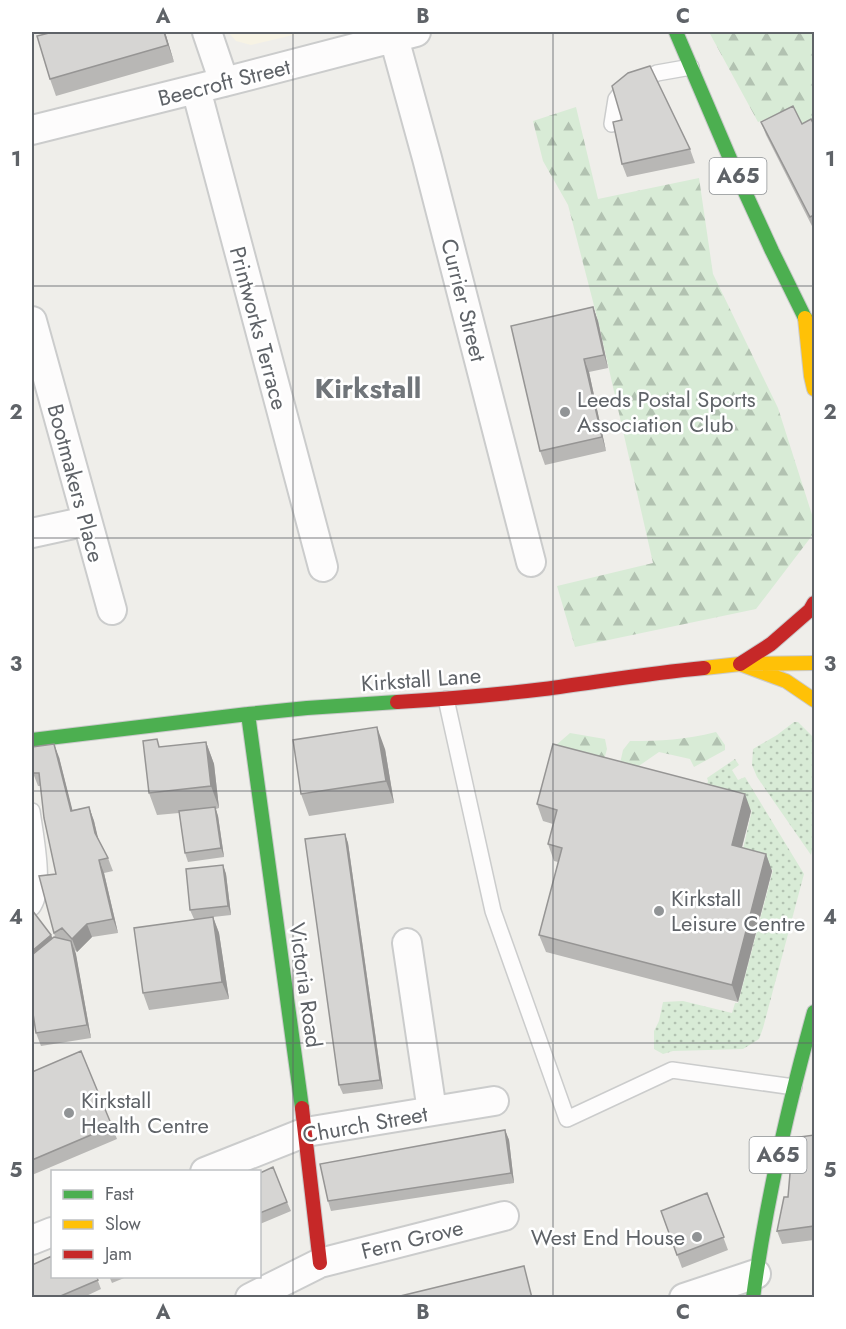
<svg xmlns="http://www.w3.org/2000/svg" width="846" height="1329" font-family="Jost,sans-serif">
  <style>
    .commercial { fill: #f7f3e4 }
    .grass { fill: url(#grass-dots) }
    .forest { fill: url(#forest-firs) }
    .lines { fill: none; stroke-linecap: round; stroke-linejoin: round }
    .lane-casing { stroke: #cbcccc; stroke-width: 18 }
    .street-casing { stroke: #cbcccc; stroke-width: 32 }
    .fast-casing { stroke: #cacacb; stroke-width: 16 }
    .slow-casing { stroke: #cacacb; stroke-width: 16 }
    .jam-casing { stroke: #cacacb; stroke-width: 16 }
    .lane { stroke: #fdfcfc; stroke-width: 15 }
    .street { stroke: #fdfcfc; stroke-width: 28 }
    .fast { stroke: #4caf50; stroke-width: 14 }
    .slow { stroke: #ffc107; stroke-width: 14 }
    .jam { stroke: #c62828; stroke-width: 14 }
    .wall { fill: #b8b7b5 }
    .shaded-wall { fill: #969594 }
    .building { fill: #d6d5d3; stroke: #969594; stroke-width: 1.5 }
    .grid { fill: none; stroke: #5f6368; stroke-width: 1.5; stroke-opacity: 0.55 }
    .poi-dot { fill: #919496; stroke: #fff; stroke-width: 2 }
    .labels { text-anchor: middle; dominant-baseline: central; stroke-width: 5; stroke-linejoin: round; paint-order: stroke }
    .shield { fill: #fff; stroke: #8f9295; stroke-width: 1.5 }
    .shield-label { font-size: 21px; font-weight: bold; fill: #5f6368 }
    .street-label { font-size: 22px; fill: #5f6368; stroke: #fff }
    .poi-label { font-size: 22px; fill: #5f6368; stroke: #fff; text-anchor: start }
    .district-label { font-size: 28px; font-weight: bold; fill: #70757a; stroke: #fff }
    .neatline { fill: none; stroke: #5f6368; stroke-width: 2 }
    .grid-label { font-size: 20px; text-anchor: middle; font-weight: bold; fill: #5f6368 }
  </style>
  <defs>
    <pattern id="grass-dots" width="8" height="8" patternUnits="userSpaceOnUse" patternTransform="scale(1.5)"><rect width="8" height="8" fill="#d8ebd6"/><path d="M2 2h.1M6 6h.1" fill="none" stroke="#b2c2b1" stroke-width="1.8" stroke-linecap="round"/></pattern>
    <pattern id="forest-firs" width="22" height="20" patternUnits="userSpaceOnUse" patternTransform="scale(1.5)"><rect width="22" height="20" fill="#d8ebd6"/><path d="M5 1l3.5 6h-7zM16 11l3.5 6h-7z" fill="#b2c2b1"/></pattern>
  </defs>
  <rect width="100%" height="100%" fill="#efeeea"/>
  <path class="commercial" d="M228,32H306L251,45L236,41Z"/>
  <path class="grass" d="M794,722H798L814,738V841L811,855L757,777L752,765L753,749L777,735Z
    M735,759L739,765L732,770L738,780L745,777L804,874L763,1028L759,1039L743,1049L673,1051L663,1054L654,1049V1031L659,1021L663,1002L683,1001L732,1013L735,1003H738L773,870L740,862L752,810L704,798L708,781L707,778Z"/>
  <path class="forest" d="M709,32H814V131L785,112L758,122Z
    M576,107L598,199L699,178L713,274L778,408L814,521V533L756,609L575,647L557,586L653,563L598,321L568,205L543,161L533,121Z
    M716,732L725,745V750L694,767L690,759L659,752L633,770L619,768L623,750L630,741C662,741 684,740 716,732Z
    M570,733L605,739L607,749L602,767L555,746Z"/>
  <g class="lines">
    <g class="lane-casing">
      <path id="lane" d="M612,124L616,99L623,90L657,73L691,67
        M446,699L493,911L567,1119L672,1070L794,1087
        M32,811C35,834 47,890 32,908"/>
    </g>
    <g class="street-casing">
      <path id="street" d="M207,32L224,82
        M394,38L427,158L531,562
        M196,89L323,567
        M32,130L224,82L416,32
        M32,321L112,610
        M32,533L87,521
        M407,943L432,1111
        M205,1172L306,1132L494,1101
        M32,1240L52,1232
        M250,1298L320,1263L504,1216
        M684,1298L756,1274"/>
    </g>
    <g class="fast-casing">
      <path id="fast" d="M676,32L734,168L772,251L805,318L814,328
        M248,714L302,1108
        M32,740L248,714L307,708L397,702
        M753,1298C766,1201 788,1106 814,1012"/>
    </g>
    <g class="slow-casing">
      <path id="slow" d="M805,318L811,376L814,389
        M740,664L786,681L814,700
        M704,668L740,664L814,663"/>
    </g>
    <g class="jam-casing">
      <path id="jam" d="M740,664L771,644L810,610L814,603
        M397,702C446,699 495,695 544,689C597,682 650,673 704,668
        M302,1108L320,1263"/>
    </g>
    <use href="#lane" class="lane"/>
    <use href="#street" class="street"/>
    <use href="#fast" class="fast"/>
    <use href="#slow" class="slow"/>
    <use href="#jam" class="jam"/>
  </g>
  <path class="wall" d="M165,32L174,62L56,96L50,79Z
    M761,122L814,125V230L766,135Z
    M690,149L695,163L627,177L622,164Z
    M593,307L598,321L608,368L589,372L606,451L545,465L540,451Z
    M206,742L214,764L219,808L216,809L218,816L224,857L188,862L185,853L179,813L157,815L149,793L160,747Z
    M385,749L394,803L309,816L301,794Z
    M59,757L72,810L89,807L94,821L98,840L108,858L113,871L104,873L118,933L92,937L77,952L75,950L91,1038L41,1046L36,1033L33,1014L32,1015V910L51,935L53,938L55,937L54,933L56,874L40,786H38L33,773Z
    M537,804L751,811L742,848L766,854L772,871L738,1002L546,952L539,935L558,862L554,861L548,844L553,824L543,821Z
    M345,834L348,843L383,1089L343,1094L339,1085Z
    M223,865L226,874L231,915L213,917L219,933L229,999L149,1010L143,993L194,919L190,910Z
    M32,1072L112,1126L117,1139L32,1175Z
    M505,1130L509,1140L514,1183L331,1211L328,1201Z
    M814,1135V1240L782,1244L777,1231L788,1197Z
    M260,1173L287,1202L291,1211L260,1224Z
    M707,1193L728,1250L682,1268L661,1211Z
    M96,1276L101,1289L82,1298H32Z
    M109,1276H129L112,1283Z"/>
  <path class="shaded-wall" d="M164,32H165L174,62L168,45Z
    M593,307L598,321L608,368L604,355Z
    M584,359L589,372L606,451L602,437Z
    M377,727L385,749L394,803L386,781Z
    M206,742L214,764L219,808L211,786Z
    M54,744L59,757L76,824L71,811Z
    M745,794L751,811L738,862L732,845Z
    M89,807L94,821L100,846L95,833Z
    M215,807L218,816L224,857L221,848Z
    M345,834L348,843L383,1089L380,1080Z
    M766,854L772,871L738,1002L732,985Z
    M99,860L104,873L118,933L113,919Z
    M223,865L226,874L231,915L228,906Z
    M213,917L219,933L229,999L222,982Z
    M87,924L92,937L77,952L72,939Z
    M51,935L56,948L32,968V951Z
    M71,941L76,954L91,1038L87,1025Z
    M505,1130L509,1140L514,1183L511,1173Z"/>
  <path class="building" d="M53,32H164L168,45L50,79L37,36Z
    M650,66L690,149L622,164L613,122L622,120L612,86L628,73Z
    M793,106L802,124L811,119L814,125V215L810,217L761,122Z
    M593,307L604,355L584,359L602,437L540,451L511,326Z
    M377,727L386,781L301,794L293,740Z
    M157,739L159,747L206,742L211,786L149,793L143,741Z
    M54,744L71,811L89,807L95,833L108,858L99,860L113,919L87,924L72,939L62,928L54,933L39,876L56,874L44,818L39,773H33L32,766V747Z
    M553,744L745,794L732,845L766,854L732,985L539,935L562,848L548,844L557,810L537,804Z
    M215,807L221,848L185,853L179,811Z
    M345,834L380,1080L339,1085L305,839Z
    M223,865L228,906L190,910L186,869Z
    M32,910L51,935L32,951Z
    M213,917L222,982L143,993L134,928Z
    M54,937L71,941L87,1025L36,1033L32,1007V955Z
    M81,1051L112,1126L32,1160V1072Z
    M505,1130L511,1173L328,1201L320,1164Z
    M814,1135V1226L777,1231L784,1197H788L793,1138Z
    M273,1167L287,1202L260,1213V1173Z
    M707,1193L724,1237L677,1255L661,1211Z
    M52,1256V1276H96L98,1280L56,1298H32V1265Z
    M524,1266L532,1298H392Z"/>
  <path class="grid" d="M293,32V1298M553,32V1298M32,286H814M32,538H814M32,791H814M32,1043H814"/>
  <g class="poi-dot">
    <circle cx="565" cy="412" r="6"/>
    <circle cx="659" cy="911" r="6"/>
    <circle cx="69" cy="1113" r="6"/>
    <circle cx="697" cy="1237" r="6"/>
  </g>
  <g class="labels">
    <g class="shield">
      <rect x="709.5" y="158" width="57" height="36" rx="4.5"/>
      <rect x="749.5" y="1137" width="57" height="36" rx="4.5"/>
    </g>
    <g class="shield-label">
      <text x="738" y="176">A65</text>
      <text x="778" y="1155">A65</text>
    </g>
    <g class="street-label">
      <text transform="translate(224 82) rotate(-14)">Beecroft Street</text>
      <text transform="translate(464 300) rotate(76)">Currier Street</text>
      <text transform="translate(259 328) rotate(75)">Printworks Terrace</text>
      <text transform="translate(76 483) rotate(75)">Bootmakers Place</text>
      <text transform="translate(421 679) rotate(-4)">Kirkstall Lane</text>
      <text transform="translate(306 985) rotate(82)">Victoria Road</text>
      <text transform="translate(365 1124) rotate(-10)">Church Street</text>
      <text transform="translate(412 1239) rotate(-14)">Fern Grove</text>
    </g>
    <g class="poi-label">
      <text x="577" y="399">Leeds Postal Sports<tspan x="577" dy="25">Association Club</tspan></text>
      <text x="671" y="898">Kirkstall<tspan x="671" dy="25">Leisure Centre</tspan></text>
      <text x="81" y="1100">Kirkstall<tspan x="81" dy="25">Health Centre</tspan></text>
      <text x="685" y="1237" text-anchor="end">West End House</text>
    </g>
    <g class="district-label">
      <text x="368" y="388">Kirkstall</text>
    </g>
  </g>
  <rect width="846" height="1329" fill="none" stroke="#ffffff" stroke-width="66"/>
  <rect x="51" y="1170" width="210" height="108" fill="#ffffff" stroke="#bfc1c3" stroke-width="1.5"/>
  <rect x="63" y="1190" width="30" height="9" fill="#4caf50" stroke="#bfc1c3" stroke-width="1.5"/>
  <text x="105" y="1200" font-size="18" fill="#5f6368">Fast</text>
  <rect x="63" y="1220" width="30" height="9" fill="#ffc107" stroke="#bfc1c3" stroke-width="1.5"/>
  <text x="105" y="1230" font-size="18" fill="#5f6368">Slow</text>
  <rect x="63" y="1250" width="30" height="9" fill="#c62828" stroke="#bfc1c3" stroke-width="1.5"/>
  <text x="105" y="1260" font-size="18" fill="#5f6368">Jam</text>
  <rect x="33" y="33" width="780" height="1263" class="neatline"/>
  <g class="grid-label">
    <text x="163" y="23">A</text>
    <text x="423" y="23">B</text>
    <text x="683" y="23">C</text>
    <text x="16" y="166">1</text>
    <text x="830" y="166">1</text>
    <text x="16" y="419">2</text>
    <text x="830" y="419">2</text>
    <text x="16" y="671">3</text>
    <text x="830" y="671">3</text>
    <text x="16" y="924">4</text>
    <text x="830" y="924">4</text>
    <text x="16" y="1177">5</text>
    <text x="830" y="1177">5</text>
    <text x="163" y="1319">A</text>
    <text x="423" y="1319">B</text>
    <text x="683" y="1319">C</text>
  </g>
</svg>
